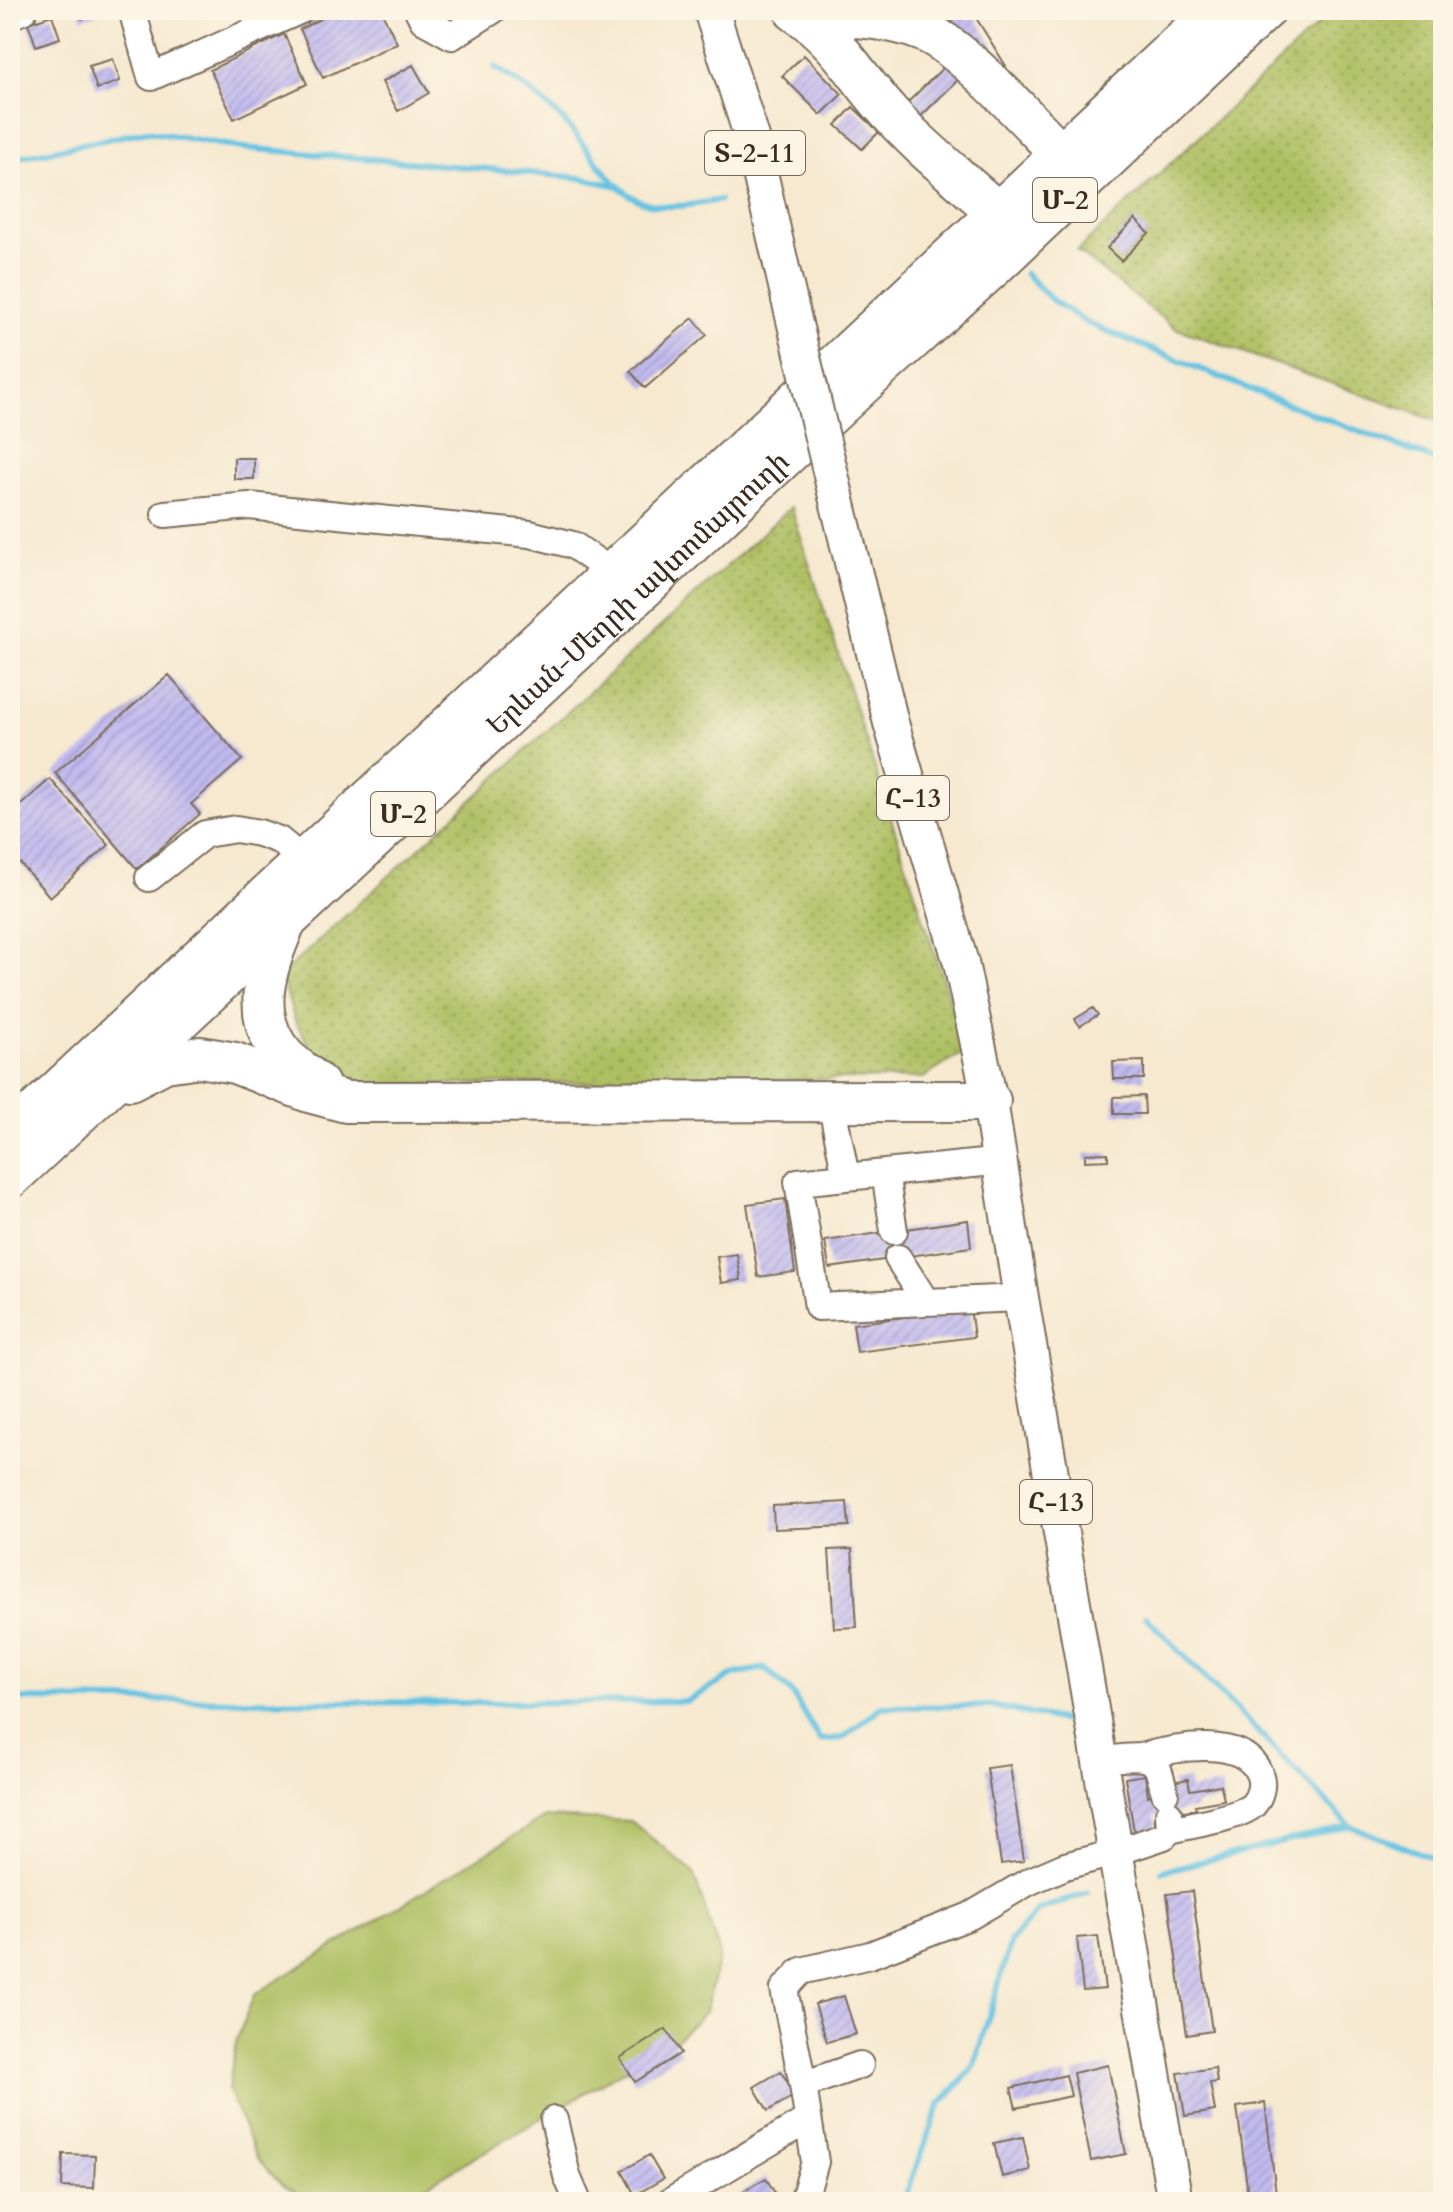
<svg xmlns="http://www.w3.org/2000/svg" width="1453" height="2212" font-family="Cardo,'Noto Serif Armenian',serif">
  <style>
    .grass { fill: url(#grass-dots); stroke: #747440; stroke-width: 2 }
    .pitch { fill: #aebf62; stroke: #747440; stroke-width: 2 }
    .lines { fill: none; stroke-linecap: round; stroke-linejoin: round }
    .stream { stroke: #63c2e2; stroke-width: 6 }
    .building { fill: url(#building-hatch) }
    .minor-casing { stroke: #7c6d5c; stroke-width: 30 }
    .major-casing { stroke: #7c6d5c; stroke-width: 38 }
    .highway-casing { stroke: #7c6d5c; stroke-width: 44 }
    .minor { stroke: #fff; stroke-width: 26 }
    .major { stroke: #fff; stroke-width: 34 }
    .highway { stroke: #fff; stroke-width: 40 }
    .major-bridge-casing { stroke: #7c6d5c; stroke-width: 38; stroke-linecap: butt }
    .major-bridge { stroke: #fff; stroke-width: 34 }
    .labels { text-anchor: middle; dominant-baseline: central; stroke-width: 6; stroke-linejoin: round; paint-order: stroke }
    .shield { fill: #fcf5e5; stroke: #75675a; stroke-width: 2 }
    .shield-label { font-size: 26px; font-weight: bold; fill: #3b2a1e }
    .street-label { font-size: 28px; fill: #3b2a1e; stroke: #fcf5e5 }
  </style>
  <defs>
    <pattern id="grass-dots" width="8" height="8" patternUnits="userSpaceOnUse" patternTransform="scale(2)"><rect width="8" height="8" fill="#aebf62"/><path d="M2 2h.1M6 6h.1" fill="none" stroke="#8f9b50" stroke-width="1.8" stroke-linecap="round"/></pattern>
    <pattern id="building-hatch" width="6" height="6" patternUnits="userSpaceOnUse" patternTransform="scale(2)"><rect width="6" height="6" fill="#c1baef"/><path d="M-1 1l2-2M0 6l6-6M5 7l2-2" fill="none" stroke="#a7a0cc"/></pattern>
  </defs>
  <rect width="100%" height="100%" fill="#fcf5e5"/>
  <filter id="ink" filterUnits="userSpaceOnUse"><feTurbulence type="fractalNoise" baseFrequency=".0125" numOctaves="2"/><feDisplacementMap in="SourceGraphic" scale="16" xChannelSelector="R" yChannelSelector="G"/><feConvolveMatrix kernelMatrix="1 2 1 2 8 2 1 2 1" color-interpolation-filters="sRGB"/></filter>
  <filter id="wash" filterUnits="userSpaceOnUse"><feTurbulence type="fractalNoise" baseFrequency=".006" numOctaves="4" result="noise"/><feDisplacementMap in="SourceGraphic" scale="32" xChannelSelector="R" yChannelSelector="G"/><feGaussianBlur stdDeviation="1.8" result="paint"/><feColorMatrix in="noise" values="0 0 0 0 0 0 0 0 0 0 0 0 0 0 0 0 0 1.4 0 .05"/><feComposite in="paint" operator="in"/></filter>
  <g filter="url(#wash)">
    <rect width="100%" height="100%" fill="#f6e9d0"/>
    <path class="grass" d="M1334,10H1443V423L1175,328L1077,251Z
      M791,507L966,1051L923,1078L363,1085L321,1065L295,1021L281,975Z"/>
    <path class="pitch" d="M545,1817L631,1821L693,1872L720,1954L705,2012L676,2040L398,2202H313L283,2186L257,2158L228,2090L236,2042L254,1995Z"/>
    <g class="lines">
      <path class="stream" d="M495,67C518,81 539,97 559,116C584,139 612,194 646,203C670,210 695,204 720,200
        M10,159L147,131L243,148L501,170L580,178L619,186
        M1025,273L1052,300L1087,323L1274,399L1443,463
        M1146,1617L1350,1826
        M10,1699L475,1703L687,1701L735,1674L765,1668L792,1693L820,1740L843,1738L881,1707L992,1706L1069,1722
        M1162,1871L1350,1826L1443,1862
        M903,2202L940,2104L974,2067L1011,1941L1038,1910L1087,1893"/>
    </g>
    <g id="blocks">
      <path class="building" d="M80,10H107V11L82,19Z
        M338,10H381L397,43L323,78L300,29Z
        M971,10L1006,66L987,78L952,21Z
        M52,15L60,38L36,46L28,23Z
        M284,34L307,84L234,119L210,70Z
        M804,55L842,94L821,115L782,76Z
        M955,56L968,70L915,122L902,108Z
        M113,59L120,81L97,89L89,66Z
        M413,65L429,93L398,111L382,82Z
        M853,107L879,132L862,149L836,125Z
        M1135,219L1149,233L1121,261L1107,248Z
        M693,318L707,335L645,388L630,371Z
        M234,458H254V479H234Z
        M169,675L242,760L191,804L200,814L137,869L55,773Z
        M50,779L109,845L50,897L10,852V815Z
        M1093,1008L1098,1015L1080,1026L1075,1019Z
        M1144,1061V1079H1114L1113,1062Z
        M1144,1096L1145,1114H1114V1097Z
        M1108,1153V1160L1085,1161V1154Z
        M785,1199L795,1272L758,1277L747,1204Z
        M968,1220L971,1247L829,1268L825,1241Z
        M737,1254L741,1280L721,1283L717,1257Z
        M970,1308L974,1337L857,1352L853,1324Z
        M847,1502L849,1526L774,1529L773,1506Z
        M852,1549L857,1627L834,1628L829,1550Z
        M1010,1765L1024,1861L1001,1864L987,1768Z
        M1145,1775L1148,1796L1174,1791L1173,1782L1188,1779L1190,1790L1221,1785L1224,1800L1195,1805L1196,1809L1154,1816L1156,1828L1134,1831L1125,1778Z
        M1192,1891L1212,2031L1187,2035L1167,1894Z
        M1098,1936L1105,1989L1083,1991L1077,1938Z
        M844,1996L856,2034L827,2042L815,2004Z
        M666,2029L681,2053L635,2082L620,2058Z
        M1108,2065L1126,2154L1091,2161L1073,2073Z
        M1215,2068L1217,2082L1210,2083L1215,2111L1185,2116L1178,2073Z
        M781,2071L795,2095L768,2111L754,2087Z
        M1066,2075L1071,2096L1016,2108L1011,2088Z
        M1265,2103L1277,2202H1249L1237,2107Z
        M1023,2137L1030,2170L1002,2177L994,2143Z
        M63,2154L95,2155L94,2188L62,2187Z
        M649,2155L663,2179L635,2195L622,2171Z
        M766,2178L780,2202H749L743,2191Z
        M1136,2194L1138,2202H1108V2201Z"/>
    </g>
  </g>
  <g filter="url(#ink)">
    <use href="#blocks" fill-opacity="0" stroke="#7c6d5c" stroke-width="2"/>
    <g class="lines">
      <g class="minor-casing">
        <path id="minor" d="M132,10L151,77L301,10
          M418,10L423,20L452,36L493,10
          M10,16L24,10
          M165,514L249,506L530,534L573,545L613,573
          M149,878L205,834L236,829L259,833L279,840L303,860
          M831,1101L846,1177L1002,1161
          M885,1173L894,1231
          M846,1177L798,1182L818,1307L926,1302
          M898,1258L926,1302L1021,1298
          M1141,1757C1173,1748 1246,1733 1260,1776C1263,1785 1260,1797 1253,1805C1239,1818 1189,1825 1170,1830
          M1099,1761C1115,1760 1147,1750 1157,1767C1161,1775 1162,1785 1165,1793
          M803,2085L784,1989L801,1971L870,1955L970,1916L1028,1882L1065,1866L1114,1853L1164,1836L1170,1830L1169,1814
          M554,2120L567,2176L578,2202
          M670,2202L807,2120
          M803,2202L815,2162L803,2085L860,2065"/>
      </g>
      <g class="major-casing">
        <path id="major" d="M711,10L752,138L789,299
          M836,496L891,723L961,963L990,1101L1021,1298L1175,2202"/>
      </g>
      <g class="highway-casing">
        <g id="highway">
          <path d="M795,11C837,39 854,73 886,109C919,147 961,179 998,213"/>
          <path d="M800,14C841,17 885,15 923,31C962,46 1030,123 1062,155"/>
          <path d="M282,930C264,972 250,1019 285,1057C295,1067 308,1075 319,1085"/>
          <path d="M130,1080L165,1062L200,1057L235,1063L309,1092L346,1102L990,1101"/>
          <path d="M10,1135L1215,10"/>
          <path id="s1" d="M10,1178L861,386L991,269L1265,10"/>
        </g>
      </g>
      <use href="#minor" class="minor"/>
      <use href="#major" class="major"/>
      <use href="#highway" class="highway"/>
      <g class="major-bridge-casing">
        <path id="major-bridge" d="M789,299L836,496"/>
      </g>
      <use href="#major-bridge" class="major-bridge"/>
    </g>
  </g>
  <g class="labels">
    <g class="shield">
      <rect x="705" y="131" width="100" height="44" rx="6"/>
      <rect x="1033" y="178" width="64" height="44" rx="6"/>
      <rect x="877" y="776" width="72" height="44" rx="6"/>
      <rect x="371" y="792" width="64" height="44" rx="6"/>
      <rect x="1020" y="1480" width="72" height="44" rx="6"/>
    </g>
    <g class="shield-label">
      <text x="755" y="153">Տ-2-11</text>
      <text x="1065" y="200">Մ-2</text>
      <text x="913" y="798">Հ-13</text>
      <text x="403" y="814">Մ-2</text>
      <text x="1056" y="1502">Հ-13</text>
    </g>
    <g class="street-label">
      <text stroke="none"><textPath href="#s1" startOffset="858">Երևան-Մեղրի ավտոմայրուղի</textPath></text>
    </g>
  </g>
  <rect width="1453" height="2212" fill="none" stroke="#fcf5e5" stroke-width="40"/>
</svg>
